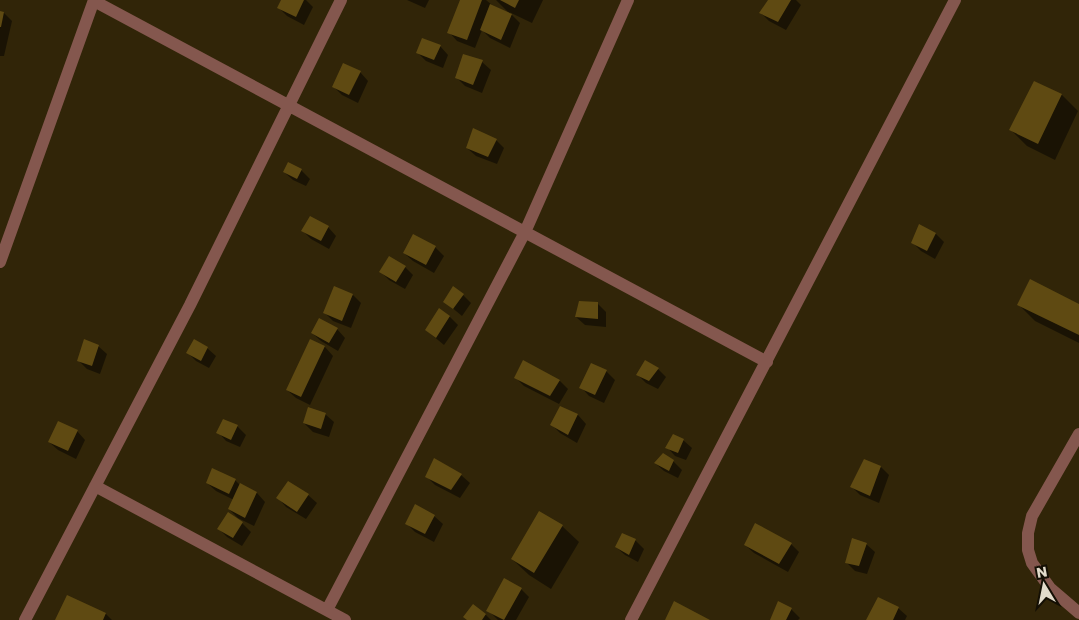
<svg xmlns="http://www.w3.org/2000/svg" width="1079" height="620" font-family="Poppins,sans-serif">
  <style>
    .shadow { fill: #0007 }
    .building { fill: #5f4a12 }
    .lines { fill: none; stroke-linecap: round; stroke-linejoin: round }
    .minor { stroke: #84574e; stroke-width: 12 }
  </style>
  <rect width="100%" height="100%" fill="#312508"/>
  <path class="shadow" d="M282,0H306L313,7L304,25L287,16L279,8Z
    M407,0H429L425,8Z
    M461,0H486L492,5L510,14L496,0H543L532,23L509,12L520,23L510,48L490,38L482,30L475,48L457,41L449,32Z
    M770,0H796L801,5L786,30L769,21L761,13Z
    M0,12L4,13L12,21L4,56H0Z
    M440,46L448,55L443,68L426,61L417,52Z
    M482,62L491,70L482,93L465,86L457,78Z
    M360,72L368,81L358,103L342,95L333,86Z
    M1035,82L1062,95L1078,111L1055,160L1027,146L1011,130Z
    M496,140L504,148L497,164L476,156L467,148Z
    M301,170L310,179L306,186L293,180L284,172Z
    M920,226L936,234L944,242L935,259L921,251L913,243Z
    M328,227L336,236L329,249L311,239L302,230Z
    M435,247L444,256L434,273L413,261L404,253Z
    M405,267L413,275L405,289L389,280L381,272Z
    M353,295L361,303L351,328L333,321L325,313Z
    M463,295L471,303L462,316L444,301Z
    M598,304L606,312V327L585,325L576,317Z
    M1019,305H1079V343L1035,321Z
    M440,310L450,317L458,325L444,345L426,330Z
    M337,329L345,338L338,351L321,341L312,333Z
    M311,341L325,347L333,356L310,405L296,398L287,390Z
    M98,346L107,354L100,374L87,369L78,360Z
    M207,348L216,356L209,368L196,361L188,353Z
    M523,362L560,381L568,389L559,404L524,386L515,377Z
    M592,365L606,371L615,380L604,403L589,396L581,387Z
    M658,369L666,377L658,389L646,383L637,374Z
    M560,407L578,415L586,424L577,443L560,433L552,425Z
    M325,414L334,422L329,437L313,432L304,423Z
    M237,426L246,435L240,447L226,441L218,432Z
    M77,431L85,440L76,459L58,450L49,442Z
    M683,440L692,448L686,460L675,456L667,447Z
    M673,461L682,470L678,478L664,471L655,463Z
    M881,467L889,475L879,503L860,495L852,487Z
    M461,475L470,483L460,498L435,485L427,477Z
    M235,480L241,486L257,493L265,502L254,526L238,518L229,509L234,500L216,491L207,483Z
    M308,495L317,503L306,519L286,507L278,498Z
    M434,516L443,524L434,542L415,532L407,524Z
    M242,523L251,532L242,546L227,537L219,529Z
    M562,526L579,542L551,589L529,575L512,559Z
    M623,535L636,541L644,549L638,562L625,555L616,547Z
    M791,544L799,552L788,572L754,553L745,545Z
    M866,544L875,552L867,574L855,571L847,563Z
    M521,589L529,597L516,620H498L488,610Z
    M473,606L486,615L491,620H468Z
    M898,608L907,616L905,620H868Z
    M791,609L800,618L798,620H771Z
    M106,614L112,620H57Z"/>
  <path class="building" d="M281,0H304L296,17L277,8Z
    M460,0H482L467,40L447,33Z
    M500,0H519L515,8Z
    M768,0H791L778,22L759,13Z
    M490,4L512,14L501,40L480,30Z
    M0,11L4,12L1,27H0Z
    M422,38L441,45L434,60L416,53Z
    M463,54L483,60L473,85L455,78Z
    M343,63L361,71L349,95L332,87Z
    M1034,81L1062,94L1038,144L1009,130Z
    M473,128L497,139L488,157L466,148Z
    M288,162L302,169L297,179L283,172Z
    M310,216L329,226L321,241L301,231Z
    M919,224L936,233L927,251L911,243Z
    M413,234L436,246L426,265L403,253Z
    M389,256L406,266L396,282L379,272Z
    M1030,279L1079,304V335L1017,305Z
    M334,286L353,294L342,321L323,313Z
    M453,286L464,294L453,309L443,302Z
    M579,301L598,302V319L575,317Z
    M439,308L450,316L436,338L425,330Z
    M319,318L338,328L329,343L311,333Z
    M84,339L99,345L92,366L77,361Z
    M194,339L208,347L201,361L186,353Z
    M310,339L325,346L301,397L286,390Z
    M523,360L560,380L550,396L514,378Z
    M645,360L659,368L649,381L636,375Z
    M591,363L607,370L595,395L579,388Z
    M560,406L578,414L568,435L550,425Z
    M308,407L326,413L321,429L303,423Z
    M223,419L238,425L231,440L216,433Z
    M58,421L78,430L68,451L48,442Z
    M673,434L684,439L678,453L665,448Z
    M663,453L674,460L669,471L654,463Z
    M434,458L462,474L451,490L425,477Z
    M864,459L881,466L870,496L850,487Z
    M212,468L236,479L229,494L206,483Z
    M288,481L309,494L297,512L276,498Z
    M240,483L257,492L245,518L228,509Z
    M415,504L435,515L425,534L405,524Z
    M539,511L563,525L534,573L511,559Z
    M228,512L243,522L233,538L217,529Z
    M755,523L792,543L779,564L744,545Z
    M622,533L636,539L629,555L615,547Z
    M852,538L867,543L859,566L845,563Z
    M504,578L522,588L504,620L486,611Z
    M67,595L106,613L103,620H55Z
    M878,597L899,607L893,620H866Z
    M674,601L710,620H665Z
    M778,601L792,608L786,620H770Z
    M473,604L486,614L482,620H467L463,617Z"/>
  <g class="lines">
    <path class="minor" d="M94,1L767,362
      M0,262L94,0
      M1079,434L1032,516L1028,533V550L1032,563L1050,588L1079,613
      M95,486L345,620
      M327,610L525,232L628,0
      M25,620L190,305L341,0
      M631,620L955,0"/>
  </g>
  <g transform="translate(1044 585) rotate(350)" stroke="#140f04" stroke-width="4" paint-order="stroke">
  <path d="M0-4L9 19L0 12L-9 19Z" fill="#e2dbcb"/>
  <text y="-8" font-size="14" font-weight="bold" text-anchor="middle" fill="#e2dbcb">N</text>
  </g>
</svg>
